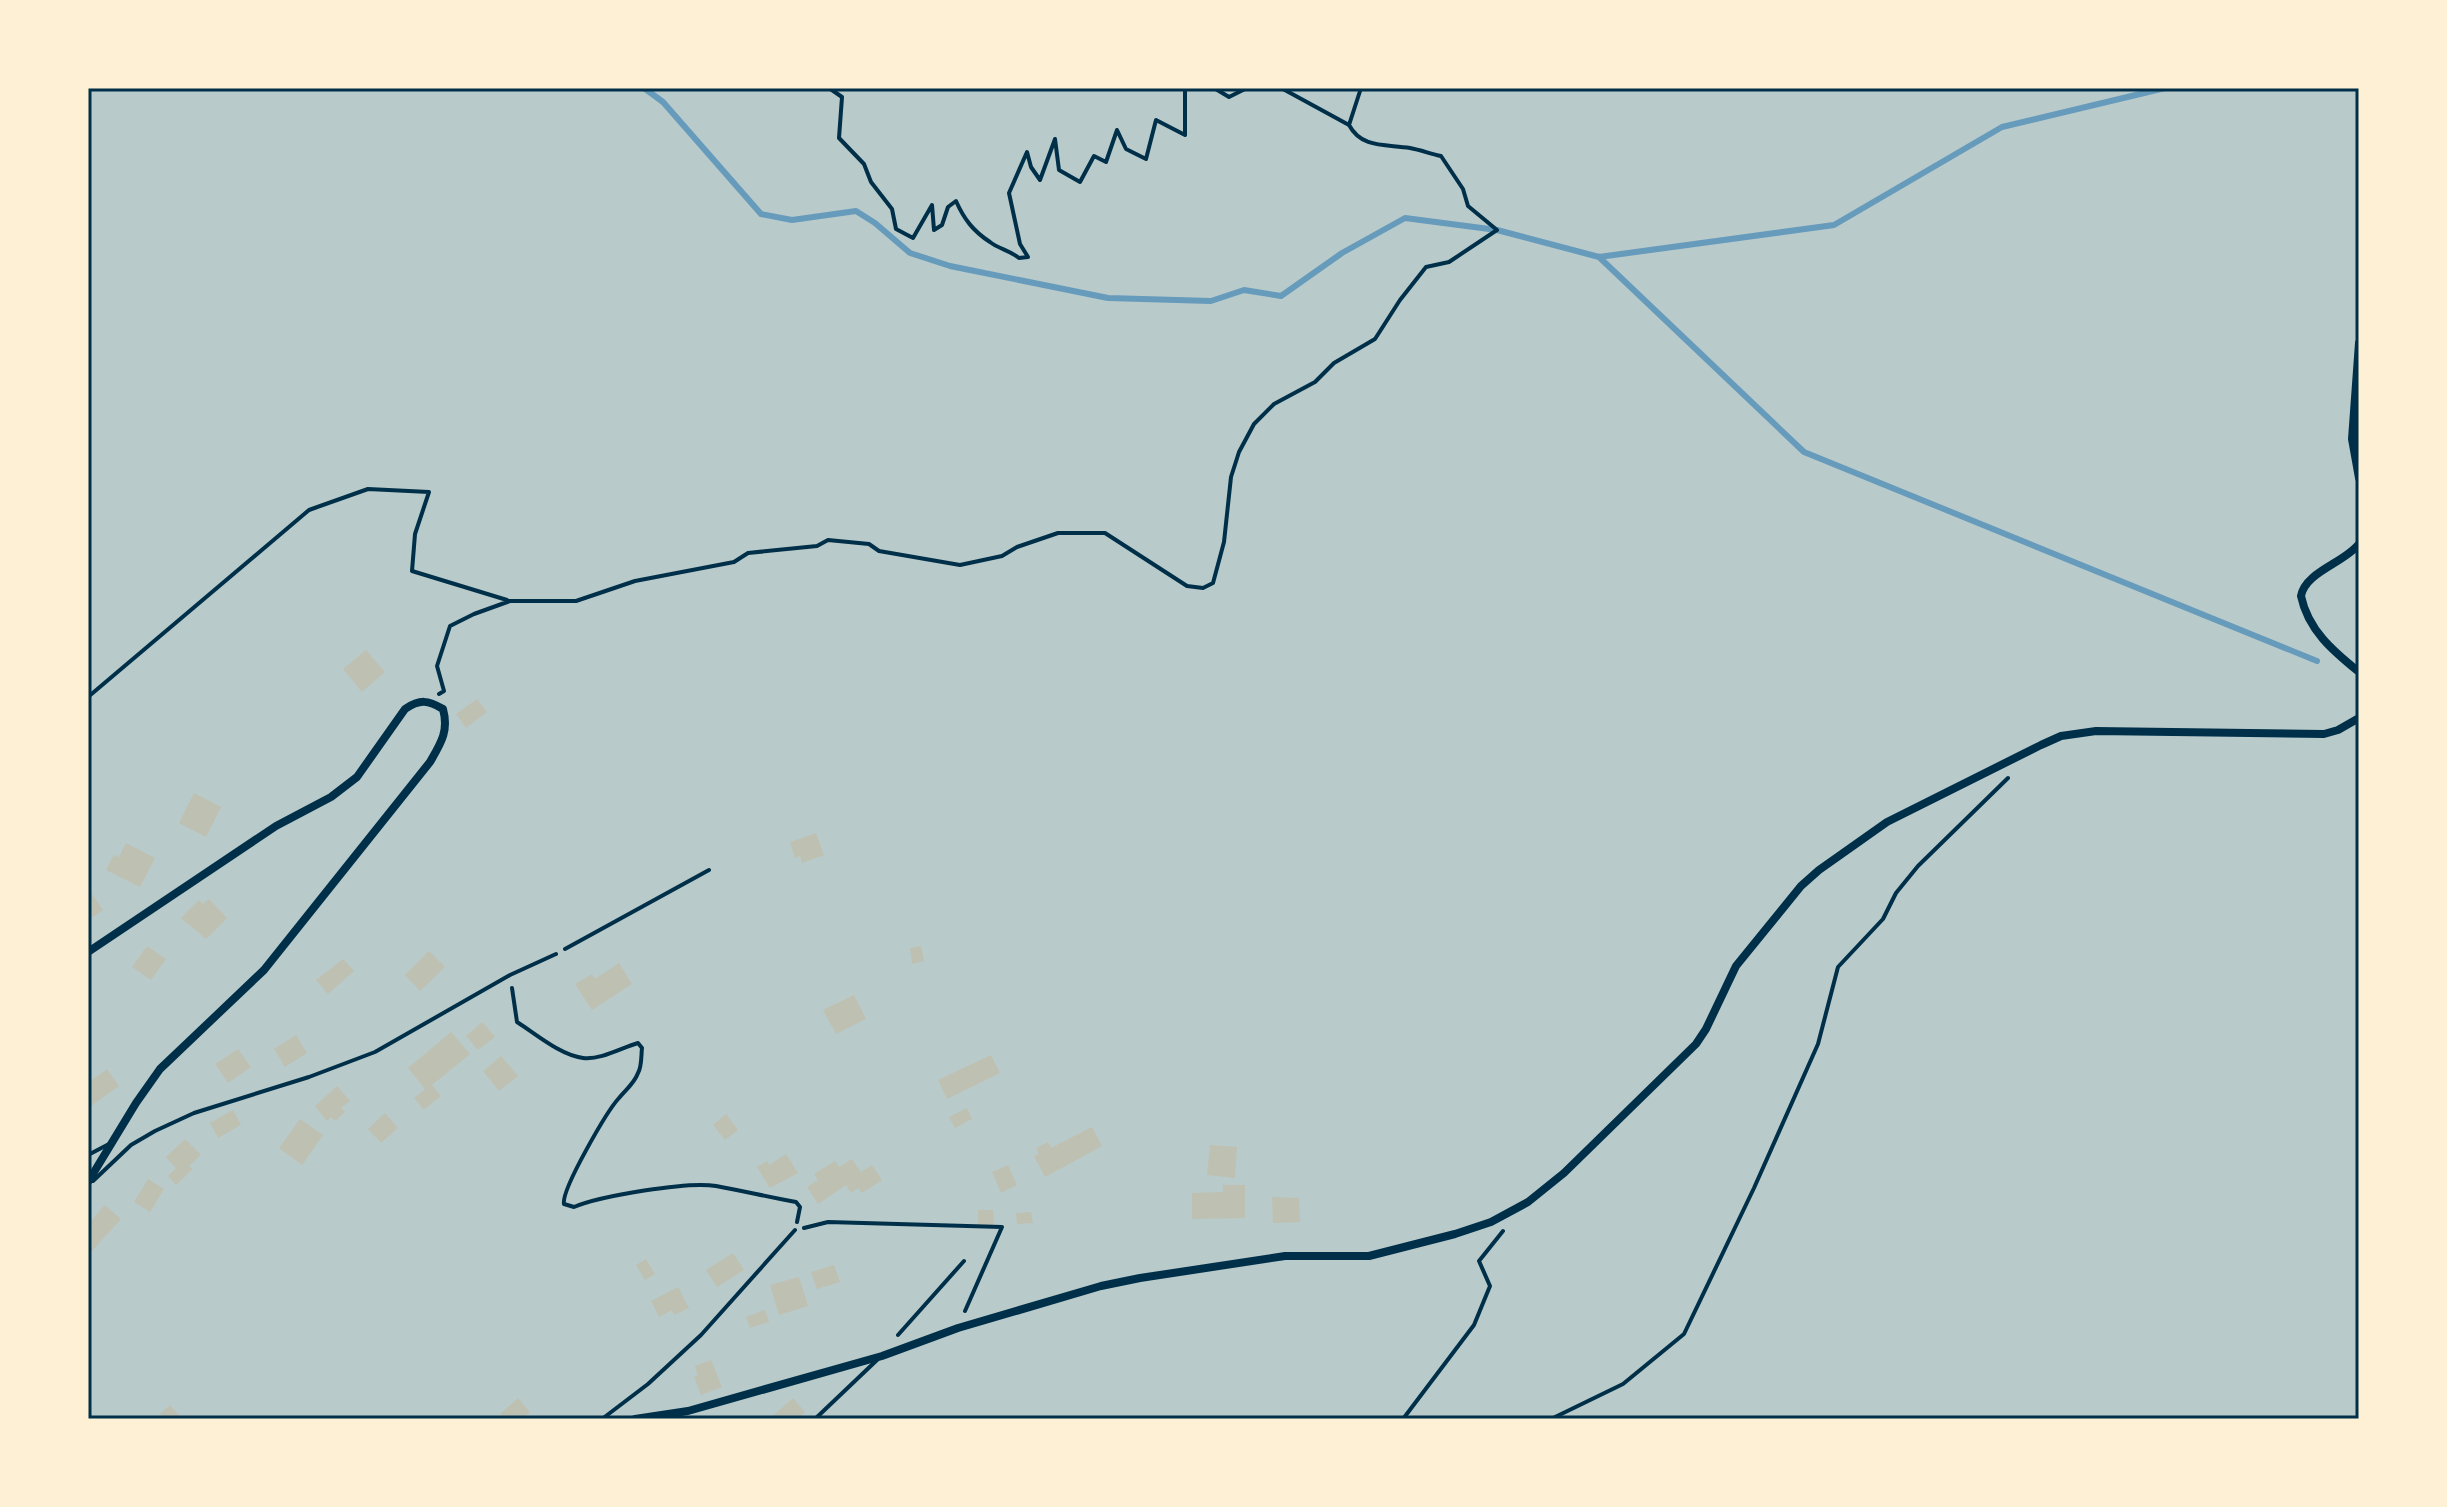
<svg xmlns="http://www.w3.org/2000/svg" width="2447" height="1507" font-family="'Golos Text',sans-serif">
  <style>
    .green { fill: #b9caca }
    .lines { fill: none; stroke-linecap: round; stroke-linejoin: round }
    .stream { stroke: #669bbc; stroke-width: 6 }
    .building { fill: #bec0b2 }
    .path { stroke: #003049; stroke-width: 4 }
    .service { stroke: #003049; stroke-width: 4 }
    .minor { stroke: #003049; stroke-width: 8 }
    .neatline { fill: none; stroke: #003049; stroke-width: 3 }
  </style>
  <rect width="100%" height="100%" fill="#fdf0d5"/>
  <path class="green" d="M88,88H2359V1419H88Z"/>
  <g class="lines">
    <path class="stream" d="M644,88L663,102L761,214L792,220L856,211L875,223L910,253L950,266L1108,298L1211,301L1244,290L1281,296L1342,253L1405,218L1497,230L1599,257L1834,225L2002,127L2165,88
      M1599,257L1804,452L2317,661"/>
  </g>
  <path class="building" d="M366,650L385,672L362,692L343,669Z
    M477,699L487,712L466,728L456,714Z
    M194,793L221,807L206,837L179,823Z
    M816,833L824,855L802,863L800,856L795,858L790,842Z
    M126,843L155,858L140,887L106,870L114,855L119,857Z
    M88,888L103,910L88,920Z
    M209,899L227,918L206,939L181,918L199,900L203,904Z
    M147,946L166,959L151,980L132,967Z
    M921,946L924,961L912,964L910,948Z
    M429,951L445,967L420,991L405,975Z
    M343,959L354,971L328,994L316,980Z
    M619,963L632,984L592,1010L575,984L592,974L595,979Z
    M854,995L866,1019L836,1034L823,1010Z
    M482,1022L495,1037L478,1050L466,1036Z
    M451,1032L470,1054L432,1085L441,1096L424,1110L414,1098L425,1089L408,1068Z
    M296,1035L307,1053L285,1067L274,1049Z
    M238,1049L251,1067L228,1083L215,1064Z
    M991,1055L1000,1073L947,1099L938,1080Z
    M501,1056L518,1076L499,1091L483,1071Z
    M107,1069L119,1086L88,1108V1083Z
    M337,1086L350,1101L341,1108L345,1112L335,1121L331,1117L327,1121L315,1106Z
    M967,1108L972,1119L955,1128L949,1117Z
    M233,1110L241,1125L218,1138L210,1123Z
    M385,1113L398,1128L381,1143L368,1129Z
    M726,1114L738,1130L725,1140L713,1125Z
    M300,1119L323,1135L302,1165L279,1148Z
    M1092,1127L1102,1146L1045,1177L1034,1156L1039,1154L1036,1148L1048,1142L1051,1148Z
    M185,1139L201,1155L189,1166L193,1169L176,1185L168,1176L176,1168L166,1157Z
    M1210,1145L1237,1147L1235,1178L1207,1175Z
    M786,1154L798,1173L770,1188L757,1167L767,1161L769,1165Z
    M852,1159L861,1172L872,1165L882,1180L862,1193L858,1188L851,1193L846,1185L818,1204L807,1187L818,1180L814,1174L835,1161L839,1167Z
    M1008,1165L1017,1185L1001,1193L992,1172Z
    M148,1179L164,1189L150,1212L134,1202Z
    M1223,1185H1245V1218L1192,1219V1193L1223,1192Z
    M1272,1197L1299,1198L1300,1222L1273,1223Z
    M105,1205L121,1219L91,1252L88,1249V1224Z
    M978,1210H993L994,1225H978Z
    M1031,1212L1033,1223L1017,1224L1016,1213Z
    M733,1253L744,1270L717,1287L706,1270Z
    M646,1259L655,1274L645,1280L636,1265Z
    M834,1265L840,1282L817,1289L811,1272Z
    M799,1277L808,1306L779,1315L770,1285Z
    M678,1287L689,1308L674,1315L672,1310L659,1317L651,1301Z
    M765,1310L769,1322L750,1328L746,1317Z
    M711,1360L722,1387L701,1395L694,1377L698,1375L695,1366Z
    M518,1398L530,1412L521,1419H505L500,1414Z
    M793,1398L805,1412L798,1419H769Z
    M170,1405L182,1419H165L160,1414Z"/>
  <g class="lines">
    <path class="path" d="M829,88L842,97L839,138L864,164L871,182L892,209L896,229L913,238L932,205L934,230L942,225L948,207L956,201C964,219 973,231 990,242C999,249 1009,250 1019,258L1028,257L1020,244L1009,193L1027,152L1031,167L1040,180L1055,139L1059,170L1080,182L1094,156L1106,162L1117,130L1126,149L1146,159L1156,120L1185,135V88
      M1214,88L1229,97L1247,88
      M1349,125L1361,88
      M439,694L444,691L437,666L450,626L474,614L510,601H576L635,581L734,562L748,553L817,546L828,540L869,544L879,551L960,565L1002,556L1017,547L1058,533H1105L1187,586L1203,588L1213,583L1224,542L1231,477L1239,452L1254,424L1274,404L1315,382L1334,363L1375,339L1400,300L1426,267L1449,262L1497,230L1468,206L1463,189L1441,156C1431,154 1421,150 1410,148C1386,144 1362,149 1349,125L1283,89L1272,88
      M88,697L309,510L368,489L429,492L415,534L412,571L507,600
      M565,949L709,870
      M512,988L517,1022C536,1034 560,1055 583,1058C601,1060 621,1048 638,1043L642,1048C641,1056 642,1066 638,1073C634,1084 626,1089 619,1098C607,1111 561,1190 564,1204L574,1207C600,1196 688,1181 716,1186C743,1191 769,1197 796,1202L800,1207L797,1222
      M804,1228L828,1222L1002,1227L965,1311
      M898,1335L964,1261
      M1403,1419L1474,1325L1490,1286L1479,1261L1503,1231
      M1551,1419L1623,1384L1684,1334L1754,1188L1818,1044L1838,967L1883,919L1896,893L1918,866L2008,778"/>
    <path class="service" d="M88,1155L109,1144
      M93,1181L131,1145L155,1131L194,1113L309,1077L375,1052L510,975L556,954
      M602,1419L648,1384L701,1335L795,1230
      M815,1419L877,1360"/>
    <path class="minor" d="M2359,343L2352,439L2359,478
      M2359,544C2344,563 2305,572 2301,596C2308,630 2333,651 2359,672
      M88,952L276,826L331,797L357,777L405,709C420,699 428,700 443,709C449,731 441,743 430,762L264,970L160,1069L136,1103L88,1182
      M635,1419L688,1411L882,1356L958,1328L1101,1286L1140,1278L1285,1256H1369L1455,1234L1491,1222L1528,1202L1564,1173L1696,1044L1706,1029L1736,966L1801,886L1819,870L1887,822L2041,745L2061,736L2096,731L2324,734L2338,730L2359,718"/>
  </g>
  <rect width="2447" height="1507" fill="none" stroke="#fdf0d5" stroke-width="180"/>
  <rect x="90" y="90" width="2267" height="1327" class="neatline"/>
</svg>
